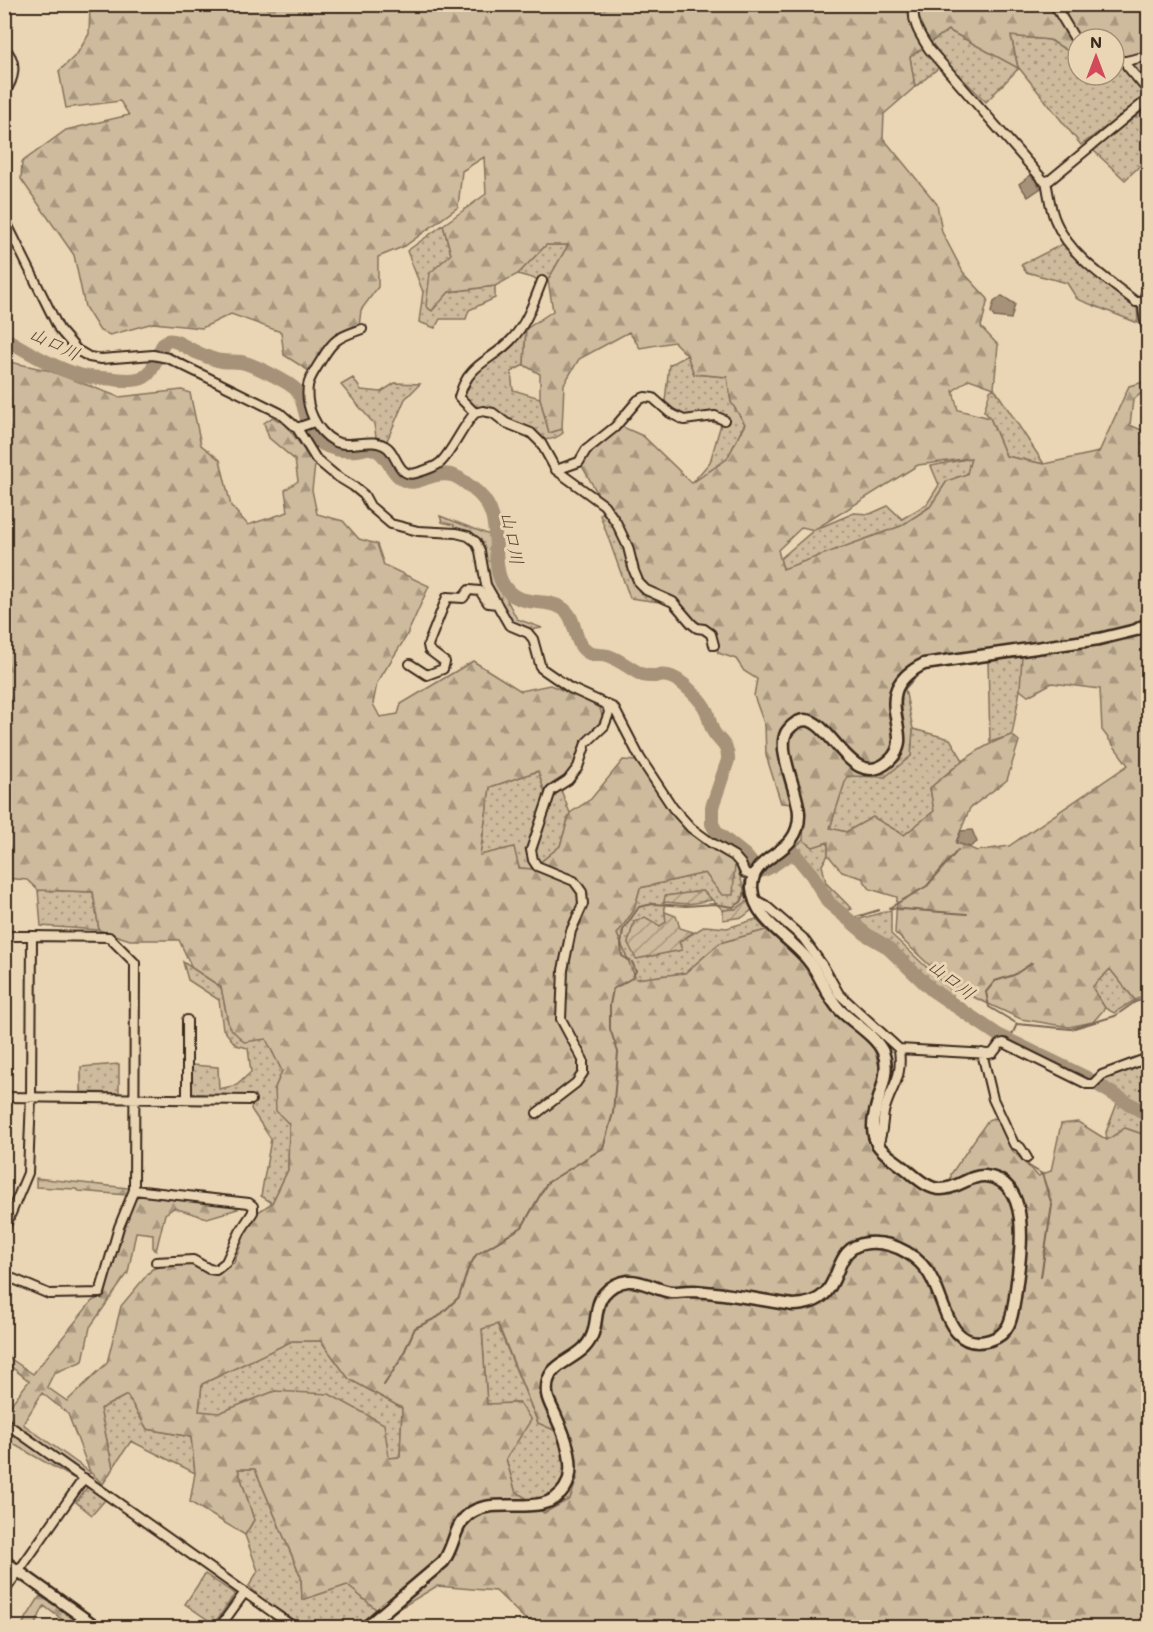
<svg xmlns="http://www.w3.org/2000/svg" width="1153" height="1632" font-family="Mali,'Klee One',sans-serif">
  <style>
    .grass { fill: url(#grass-dots); stroke: #84725d; stroke-width: 1.5 }
    .forest { fill: url(#forest-firs); stroke: #84725d; stroke-width: 1.5; fill-rule: evenodd }
    .garden { fill: url(#garden-furrows); stroke: #84725d; stroke-width: 1.5 }
    .water { fill: #a69279; stroke: #7b6855; stroke-width: 1.5 }
    .lines { fill: none; stroke-linecap: round; stroke-linejoin: round }
    .stream { stroke: #7b6855; stroke-width: 2 }
    .river { stroke: #a69279; stroke-width: 14 }
    .street-casing { stroke: #3b2a1e; stroke-width: 12 }
    .secondary-casing { stroke: #3b2a1e; stroke-width: 15 }
    .street { stroke: #ead6b4; stroke-width: 8 }
    .secondary { stroke: #ead6b4; stroke-width: 10 }
    .labels { text-anchor: middle; dominant-baseline: central; stroke-width: 6; stroke-linejoin: round; paint-order: stroke }
    .water-label { font-size: 18px; font-style: italic; fill: #503f30; stroke: #ead6b4 }
  </style>
  <defs>
    <pattern id="grass-dots" width="8" height="8" patternUnits="userSpaceOnUse" patternTransform="scale(1.5)"><rect width="8" height="8" fill="#ceba9c"/><path d="M2 2h.1M6 6h.1" fill="none" stroke="#a8977f" stroke-width="1.8" stroke-linecap="round"/></pattern>
    <pattern id="forest-firs" width="22" height="20" patternUnits="userSpaceOnUse" patternTransform="scale(1.5)"><rect width="22" height="20" fill="#ceba9c"/><path d="M5 1l3.5 6h-7zM16 11l3.5 6h-7z" fill="#a8977f"/></pattern>
    <pattern id="garden-furrows" width="10" height="10" patternUnits="userSpaceOnUse" patternTransform="scale(1.5)"><rect width="10" height="10" fill="#ceba9c"/><path d="M-1 1l2-2M0 10L10 0M9 11l2-2" fill="none" stroke="#a8977f"/></pattern>
  </defs>
  <rect width="100%" height="100%" fill="#ead6b4"/>
  <filter id="ink" filterUnits="userSpaceOnUse"><feTurbulence type="fractalNoise" baseFrequency=".0167" numOctaves="2"/><feDisplacementMap in="SourceGraphic" scale="12" xChannelSelector="R" yChannelSelector="G"/><feConvolveMatrix kernelMatrix="1 2 1 2 8 2 1 2 1" color-interpolation-filters="sRGB"/></filter>
  <g filter="url(#ink)">
    <path class="grass" d="M948,30L1018,67L1011,36L1050,40L1078,57V75H1114V64L1148,60V96L1081,145L1019,68L986,102L946,62L915,87L910,57Z
      M1148,107V158L1125,180L1093,150Z
      M443,225L451,254L431,311L449,292L495,286V298L469,310L466,319H440L435,328L419,322L423,292L407,251Z
      M1065,243L1078,261L1137,305L1138,323L1077,299L1067,283L1026,272L1021,265Z
      M546,245H568L548,280H539L518,274Z
      M526,329L524,365L511,372L513,390L540,398L549,433L562,429L563,433C539,453 516,422 494,410C489,407 482,410 476,408C471,406 466,400 461,396L470,377L495,359Z
      M687,355L694,374L727,377L731,402L745,423L727,459L692,483L710,462L721,424L683,416L665,402L669,365Z
      M353,378L361,390L381,392L395,383L420,384L405,399L386,443L376,437L374,424L341,385Z
      M994,388L1044,464L1006,456L990,418L984,411L990,391Z
      M972,458L967,474L947,481L930,507L901,526L783,570L780,559L814,530L854,513L870,514L888,506L902,519L927,504L939,485L931,466Z
      M604,511L622,540L631,572L640,590L667,603L630,598L600,515Z
      M440,516L490,535C493,557 492,583 511,597L507,600L517,619L542,628L529,630L511,623L489,582L483,545L473,536L455,530L454,525L442,522Z
      M1023,655L1020,690L1012,735L990,742L988,660Z
      M913,729L950,739L963,760L930,788L934,811L904,835L873,817L846,832L830,828L847,775L911,756Z
      M539,771L546,798L561,790L570,813L560,846L532,869L519,868L480,855L490,787Z
      M803,840L813,847L828,842V855L822,865L826,883L852,909L844,912L831,901L815,872L794,848Z
      M735,862L748,901L736,909L723,910L703,891L666,896L664,902L666,922L660,926L634,922L628,943L637,959L682,950L679,942L705,926L727,928L756,919L766,930L720,943L685,973L636,979L617,934L634,910L640,888L705,873L722,894Z
      M38,890L93,892L99,930L41,926Z
      M891,910V934L953,992V998L937,987L892,944L856,920Z
      M183,962L221,987L229,1027L266,1038L282,1071L275,1088L289,1124L288,1170L272,1203L261,1196L271,1139L251,1109L253,1097L191,1096V1065L218,1067L219,1089L237,1085L251,1072L248,1048L236,1045L223,1029L219,1000L188,980Z
      M1110,969L1135,1000L1114,1013L1105,1008L1092,987Z
      M1148,1063V1136L1125,1128L1107,1140L1106,1132L1118,1101L1096,1089L1106,1077Z
      M119,1064V1093L81,1092V1067Z
      M497,1324L538,1423L568,1436L577,1479L570,1499L544,1513L515,1490L506,1459L520,1403L487,1404L482,1329Z
      M292,1341H321L349,1379L402,1408L400,1457L390,1458L275,1391L219,1413L199,1412L202,1384Z
      M127,1395L147,1429L191,1437L195,1473L131,1441L113,1468L100,1409Z
      M238,1469H255L301,1577L302,1600L347,1585L376,1609L356,1627H304L261,1598L249,1586L258,1571L245,1535L254,1520Z
      M88,1486L105,1500L92,1515L76,1502Z
      M205,1574L235,1594L214,1624L185,1604Z"/>
    <path class="forest" d="M90,5H1148V60L1114,64V39H1078V57L1050,40L1011,36L1018,68L948,30L910,57L915,87L884,114L883,138L937,204L942,232L963,272L988,299L981,327L998,345L994,388L969,379L953,391L958,410L990,418L1006,456L1044,464L1099,452L1129,386L1148,381V394L1144,391L1133,400L1130,425L1148,433V994L1135,1000L1110,969L1092,987L1105,1008L1093,1022L1069,1027L1021,1019L954,988L895,933L897,897L870,889L862,878L842,872L828,855V842L813,847L803,840L804,822L793,804L781,803L766,755L765,726L754,696L757,679L744,671L736,659L718,653L712,628L697,626L673,599L646,586L639,572L623,525L599,496L582,466L589,452L623,427L643,436L692,483L727,459L745,424L731,402L727,377L694,374L687,355L674,342L640,348L629,332L579,359L564,384L562,429L549,433L540,398V374L524,365L526,329L553,311L548,280L568,245H546L518,274L495,286L449,292L432,311L426,306L430,273L451,254L443,225L486,194L484,157L462,171L458,207L405,246L378,257V287L361,310L359,327L327,343L309,371L284,355L281,332L231,314L202,328L153,323L110,335L100,331L85,307L74,255L21,179L22,162L66,130L129,115L120,101L66,108L59,71L77,54L89,34ZM971,458L967,474L947,481L930,507L901,526L783,569L778,550L802,527L814,530L918,465ZM1022,655L1020,690L1028,696L1052,683L1100,689L1102,730L1128,765L1009,846L977,851L956,842L970,808L1007,780L1019,741L1012,735C978,746 957,765 930,788L934,811L904,835L873,817L846,832L830,828L847,776L885,777L911,756L913,729L905,689L922,671Z
      M5,361L47,370L119,397L182,390L190,393L201,445L220,460L231,506L248,525L288,512L285,490L298,481L295,460L269,438L264,423L273,417L287,426L315,465L312,490L317,514L343,521L359,539L377,544L384,565L429,586L406,637L377,683L373,704L380,717L398,714L401,704L473,661L521,691L550,685L599,705L603,719L583,741L570,775L544,790L538,771L490,787L480,855L514,847L519,868L532,869L560,846L570,813L591,799L623,760L636,761L687,831L735,862L733,895H722L705,873L640,888L634,910L617,934L636,979L685,973L720,943L766,930L803,962L832,1009L874,1048L880,1070L868,1126L875,1151L927,1191L950,1194L951,1174L988,1120L996,1117L1011,1149L1038,1176L1051,1171L1061,1124L1078,1122L1107,1140L1125,1128L1148,1136V1627L540,1628L536,1623L524,1618L496,1591L437,1586L390,1614L376,1609L347,1585L302,1600L301,1577L255,1469H238L254,1520L245,1535L190,1502L195,1473L191,1437L147,1429L127,1395L100,1409L113,1468L103,1484L91,1473L73,1478L6,1440L5,1441V1412L29,1381L5,1362V1355L33,1374L92,1301L103,1296L132,1203L127,1195L79,1191L76,1189L36,1187V1178L128,1188L136,1194L233,1204L238,1209L207,1218L174,1208L165,1214L156,1251L153,1249V1234L136,1232L128,1273L90,1327L83,1361L54,1373L47,1387L67,1401L107,1363L121,1306L152,1269L188,1260L214,1272L234,1263L252,1216L272,1203L288,1170L289,1124L276,1111L275,1088L282,1071L266,1039L244,1042L229,1027L221,987L192,968L179,940H130L99,930L93,892L38,890L27,880L5,878ZM498,1324L538,1423L568,1436L577,1479L570,1499L544,1513L515,1490L506,1459L531,1420L520,1403L487,1404L482,1329ZM292,1341H321L349,1379L402,1408L400,1457L389,1458L384,1424L329,1394L275,1391L219,1413L199,1411L202,1384ZM42,1393L68,1414L90,1472L23,1424Z
      M40,1596L90,1627H72L44,1606L34,1627L20,1628Z"/>
    <path class="garden" d="M703,891L712,900L688,904L664,902L665,896Z
      M748,901L753,909L743,917L723,920V910L736,909Z
      M665,912L676,916L680,928L693,932L679,942L682,950L636,959L628,943L634,922L645,917L660,926L666,922Z"/>
    <path class="water" d="M1031,175L1041,188L1028,197L1019,184Z
      M1002,296L1015,304L1011,319L994,317L991,312L994,302Z
      M972,830L977,842L970,847L956,843L961,831Z"/>
    <g class="lines">
      <path class="stream" d="M958,850L927,886L889,908L967,914
        M847,918L856,917L879,910
        M1016,1023L989,1007L986,992L995,981L1014,975L1032,963
        M1009,1041L1017,1024L1071,1029L1115,1016L1135,1002L1148,998
        M991,1048L998,1035
        M1024,1159L1029,1166L1042,1174L1052,1205L1041,1277
        M384,1385L401,1359L415,1328L438,1317L459,1297L468,1269L476,1255L522,1227L547,1183L603,1148L613,1113L618,1052L610,1029V1005L613,989L632,978L636,971L632,962L622,956L621,945L623,930L639,907L653,904L686,906L714,904L733,907L741,902L744,895L745,880L749,862"/>
      <path class="river" d="M4,338C29,352 52,367 79,375C90,378 103,378 114,379C124,380 139,382 147,375C156,368 159,345 167,341C174,338 187,348 194,351C203,355 212,360 222,361C228,362 235,361 241,362C252,364 292,383 298,392C308,407 304,434 323,444C333,450 345,451 356,450C361,450 367,447 371,448C388,451 390,476 407,481C413,483 420,480 426,478C450,469 459,476 478,493C511,523 481,575 514,596C529,605 547,599 562,608C578,617 572,645 589,653C595,656 602,654 608,656C621,660 631,670 643,675C652,678 660,674 668,676C680,678 702,700 707,712C709,718 710,725 713,731C719,742 729,745 728,760L712,807V824L717,833L746,856L753,865
        M761,871C774,868 782,856 794,853L812,875L829,903L867,935L886,946L932,990L998,1035L1085,1077L1148,1115"/>
      <g class="street-casing">
        <path id="street" d="M914,4C911,22 920,35 929,49L1043,180L1046,181C1049,195 1050,210 1056,222C1071,257 1107,279 1136,302H1143
          M1054,4L1078,44
          M4,48C18,61 15,79 4,93
          M1148,56L1126,61L1127,66L1148,91
          M1114,61H1126
          M1046,181L1050,180L1148,99
          M4,218L59,329L77,350L89,357L101,359L153,355L168,358L280,413L297,428L316,459L335,475L353,486L364,495L370,506L391,524L418,531L456,533L468,536L476,542L480,551L486,585L509,625L528,633L533,639L541,668L570,688L614,708L640,758L673,808L691,828L710,842L734,856L741,864L745,873L753,876
          M4,244L15,241
          M1148,290C1139,303 1145,320 1148,334
          M362,329C354,332 344,335 337,340C330,345 325,354 320,362C316,369 309,378 308,386C305,407 316,431 334,441C351,450 371,435 388,448C397,456 399,478 416,473C423,471 436,467 441,462C453,450 462,427 475,413L483,411L493,413L506,423L531,433L541,443L556,470L604,505L616,522L628,547L634,571L639,583L646,590L673,602L692,624L697,628L704,629L711,634L714,645
          M475,413L459,397C462,388 465,379 472,372C482,360 500,353 512,339C527,323 534,301 542,281
          M297,428L314,422
          M556,470L579,462L586,450L615,427L638,400L645,397L653,398L670,413L684,420L715,416L724,420
          M410,664L427,675L443,669L445,662L429,650L428,645L447,597L463,598L469,590L480,591L488,603L497,604
          M754,899L765,905L803,938L823,966L839,994L899,1049C903,1081 891,1085 884,1112C882,1124 883,1133 878,1145
          M4,936H32
          M899,1049L989,1054L993,1053L1000,1044L1004,1043L1087,1084H1093L1102,1075L1148,1058
          M982,1053L993,1099L1014,1144L1020,1147L1027,1158
          M4,1097L251,1100
          M187,1099V1020
          M537,1113L576,1083L583,1073V1060L561,1019L563,970L571,931L583,904L582,892L574,881L537,866L533,860L531,850L551,791L568,780L578,767L586,743L604,726L609,713L607,704
          M134,1190L249,1203L253,1206V1212L240,1232L226,1262L216,1270L209,1269L193,1260L156,1262
          M4,1230L28,1173L31,1098L32,936L109,937L135,963L134,1190L119,1227L100,1293L49,1294L4,1275
          M4,1422L295,1628
          M4,1592L84,1478
          M219,1628L245,1592"/>
      </g>
      <g class="secondary-casing">
        <path id="secondary" d="M4,1561L98,1628
          M365,1628L443,1562C454,1548 454,1526 468,1515C493,1493 544,1521 565,1488C577,1469 566,1438 557,1419C554,1411 548,1402 547,1394C544,1365 569,1363 584,1348C601,1331 592,1308 604,1294C610,1287 619,1282 628,1281C643,1280 656,1290 671,1292C679,1292 687,1291 694,1291C727,1293 760,1300 793,1305C851,1304 824,1247 868,1243C895,1241 922,1257 933,1281C946,1306 950,1352 990,1340C1011,1334 1012,1316 1015,1297C1019,1263 1036,1181 985,1176C969,1175 958,1189 941,1189C926,1189 913,1174 902,1166C893,1159 883,1153 877,1144C862,1115 895,1082 883,1052C875,1035 853,1023 840,1010C826,996 821,975 808,960C790,937 754,920 752,888C751,852 800,857 799,814C799,793 774,746 788,730C825,687 845,801 890,760C919,734 864,693 924,664L1099,639L1136,630L1148,623"/>
      </g>
      <use href="#street" class="street"/>
      <use href="#secondary" class="secondary"/>
    </g>
  </g>
  <g class="labels">
    <g class="water-label">
      <text transform="translate(55 343) rotate(26)">山口川</text>
      <text transform="translate(513 538) rotate(79)">山口川</text>
      <text transform="translate(952 979) rotate(38)">山口川</text>
    </g>
  </g>
  <rect width="1153" height="1632" fill="none" stroke="#ead6b4" stroke-width="24"/>
  <rect x="12" y="12" width="1129" height="1608" fill="none" stroke="#3b2a1e" stroke-width="2" filter="url(#ink)"/>
  <g transform="translate(1096 57)"><circle r="28" fill="#ead6b4" stroke="#a49178" stroke-width="1.5"/>
  <path d="M0-4.5L10 22L0 15L-10 22Z" fill="#d1495b"/>
  <text y="-9" font-size="16" font-weight="bold" text-anchor="middle" fill="#3b2a1e">N</text>
  </g>
</svg>
